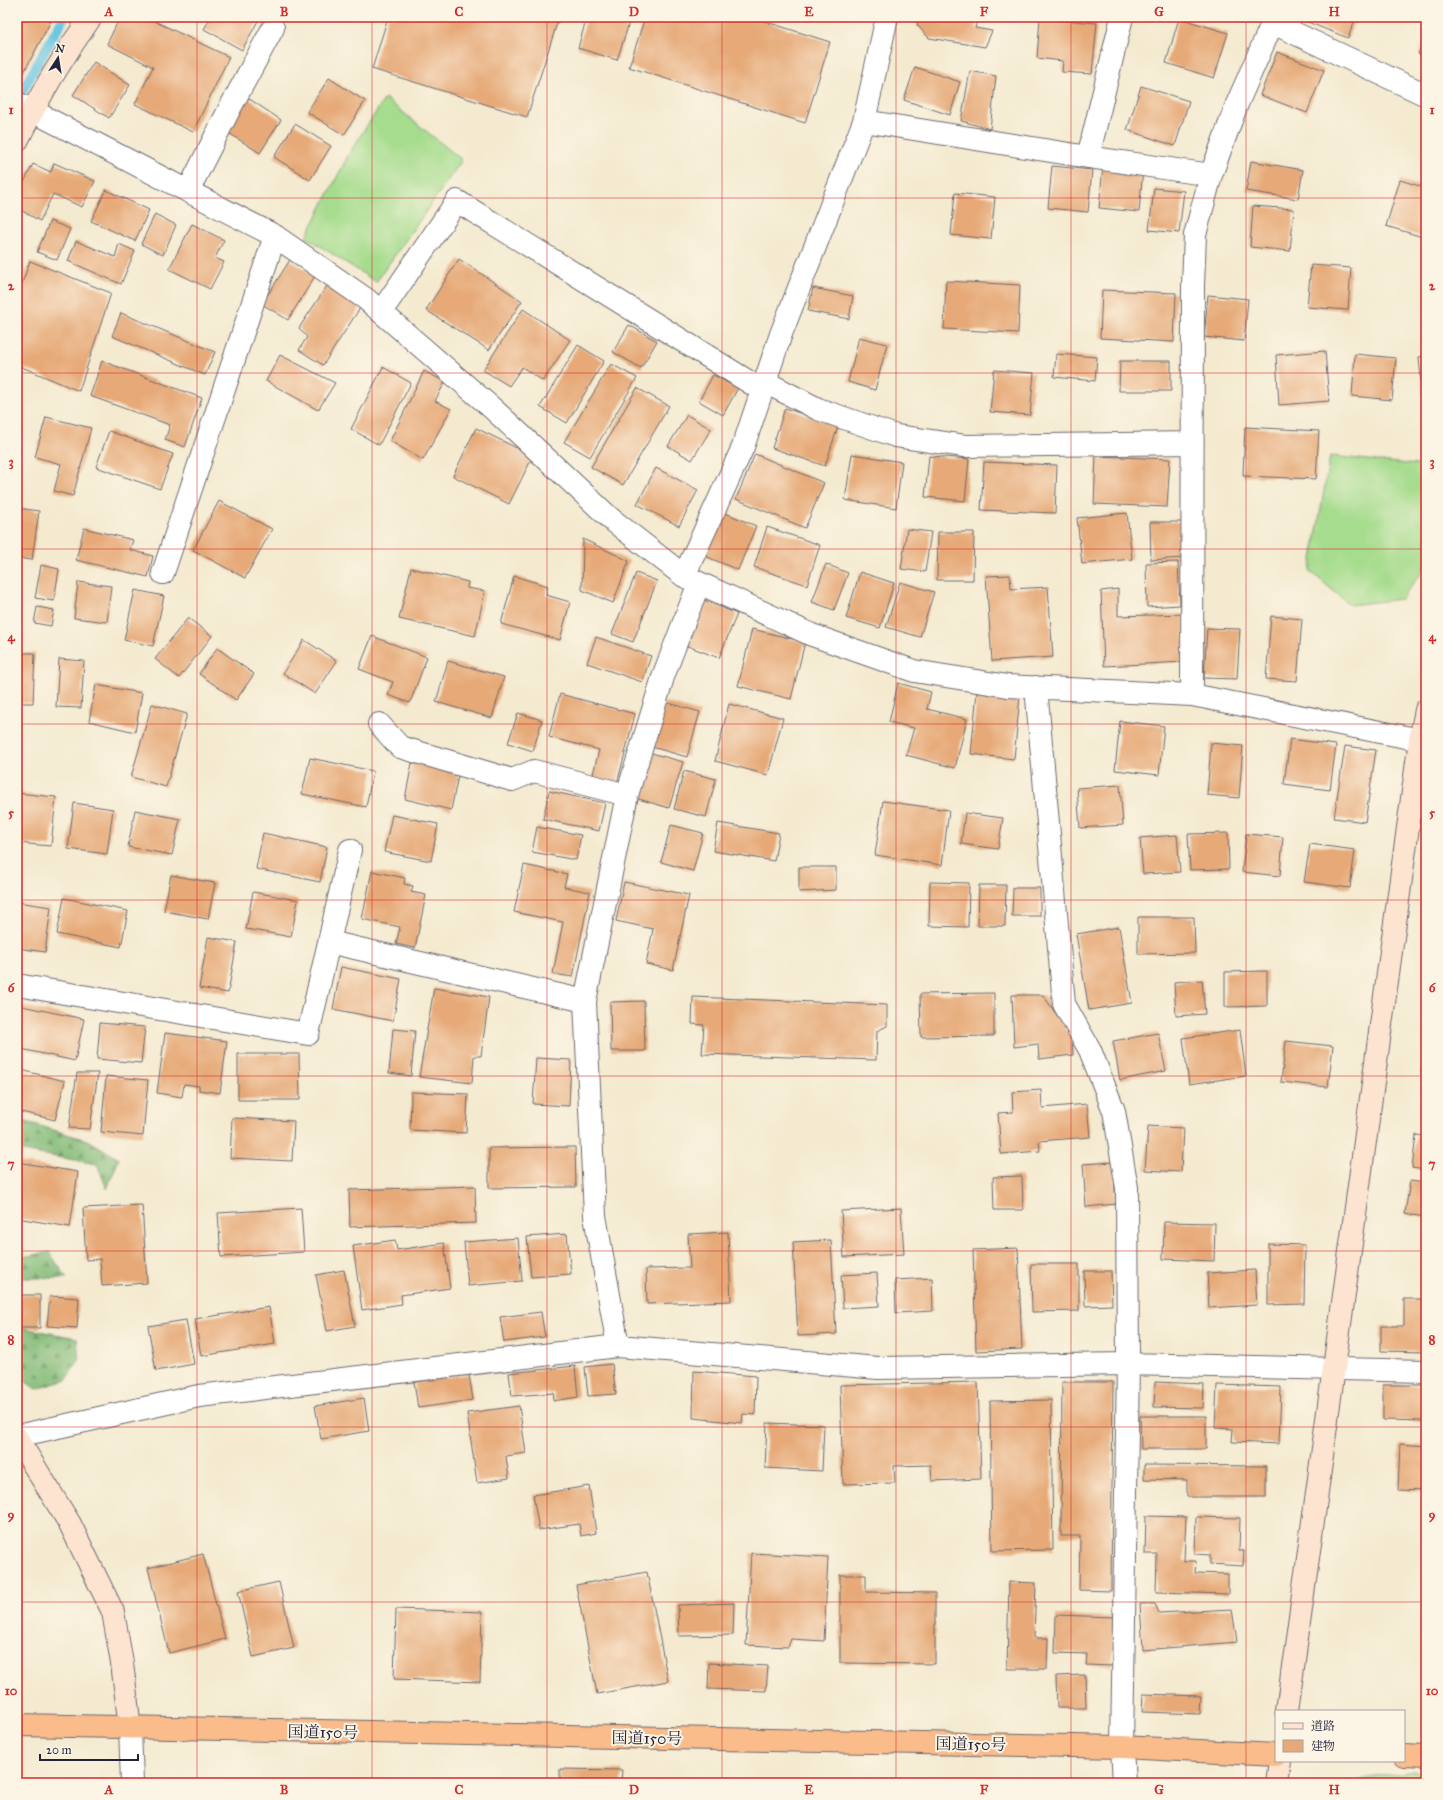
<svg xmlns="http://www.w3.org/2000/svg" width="1443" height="1800" font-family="'IM FELL Great Primer','Noto Serif JP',serif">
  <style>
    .grass { fill: #a6dc8d; stroke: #647f64 }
    .forest { fill: url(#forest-firs); stroke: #536f5a }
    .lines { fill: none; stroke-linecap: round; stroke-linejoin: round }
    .stream { stroke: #66c5e4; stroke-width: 10 }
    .building { fill: #e6a977 }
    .street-casing { stroke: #6c686f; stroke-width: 24 }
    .secondary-casing { stroke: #6c686f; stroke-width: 24 }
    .highway-casing { stroke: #6c686f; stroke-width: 24 }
    .street { stroke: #fff; stroke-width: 22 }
    .secondary { stroke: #fde4d1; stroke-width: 22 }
    .highway { stroke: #fabc8b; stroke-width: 22 }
    .grid { fill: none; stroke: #d62828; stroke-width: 1; stroke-opacity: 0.55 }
    .labels { text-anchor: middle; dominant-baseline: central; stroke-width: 4; stroke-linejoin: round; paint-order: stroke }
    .street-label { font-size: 16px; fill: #22223b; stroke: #fcf5e5 }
    .neatline { fill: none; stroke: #d62828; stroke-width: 1.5 }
    .grid-label { font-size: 13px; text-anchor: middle; font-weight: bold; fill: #d62828 }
  </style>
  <defs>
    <pattern id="forest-firs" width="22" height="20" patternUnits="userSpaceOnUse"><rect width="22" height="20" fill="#84bc78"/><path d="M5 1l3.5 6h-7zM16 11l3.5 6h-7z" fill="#6c9864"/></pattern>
  </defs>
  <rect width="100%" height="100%" fill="#fcf5e5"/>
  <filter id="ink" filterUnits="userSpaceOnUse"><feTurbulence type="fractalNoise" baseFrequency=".025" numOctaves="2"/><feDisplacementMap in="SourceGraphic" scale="8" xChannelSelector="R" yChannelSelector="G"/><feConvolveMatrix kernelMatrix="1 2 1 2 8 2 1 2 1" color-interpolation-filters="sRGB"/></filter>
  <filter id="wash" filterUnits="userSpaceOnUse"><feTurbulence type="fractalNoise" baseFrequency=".012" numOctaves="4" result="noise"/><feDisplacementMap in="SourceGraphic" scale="16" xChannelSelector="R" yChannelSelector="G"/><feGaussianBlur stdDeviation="0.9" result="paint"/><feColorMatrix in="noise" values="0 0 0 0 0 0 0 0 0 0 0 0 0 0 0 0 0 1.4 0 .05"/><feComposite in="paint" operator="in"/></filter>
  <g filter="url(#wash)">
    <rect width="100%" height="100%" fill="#f4ead0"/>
    <path class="grass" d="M385,98L462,160L376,282L306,237L350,152Z
      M1330,456L1426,466V558L1423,571L1401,599L1350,605L1310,571Z
      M1412,1771L1426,1772V1783H1337Z"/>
    <path class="forest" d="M17,1119L90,1141L119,1159L107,1189L97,1164L17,1150Z
      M49,1252L67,1278H17V1258Z
      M17,1327L77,1338L79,1360L66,1380L36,1389L17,1376Z"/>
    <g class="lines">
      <path class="stream" d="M17,100L64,17"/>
    </g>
    <g id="blocks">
      <path class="building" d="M21,17H53L24,72L17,68V25Z
        M120,17H146L229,57L193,132L135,104L153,67L107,44Z
        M211,17H260L242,50L204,29Z
        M388,17H559L527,117L372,69Z
        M587,17H631L617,60L578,48Z
        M645,17H751L830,42L805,123L629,67Z
        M919,17H978L975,28L992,31L985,47L929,38L917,25Z
        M1301,17H1356L1348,38L1300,19Z
        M1040,18L1097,23L1092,74L1062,72L1063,61L1037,58Z
        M1179,18L1228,33L1214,78L1166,63Z
        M1426,35V57L1418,54Z
        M1277,52L1324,70L1307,113L1260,95Z
        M94,62L130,85L109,118L73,95Z
        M915,67L960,82L950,115L904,100Z
        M970,71L996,76L990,129L961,121Z
        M329,78L365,101L344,135L307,112Z
        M1141,86L1189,101L1175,146L1127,130Z
        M245,96L281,120L260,153L224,130Z
        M295,124L331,146L310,180L274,157Z
        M1251,161L1303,170L1298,199L1246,191Z
        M54,163L95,181L82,207L53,194L40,221L17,208V196L33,164L51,172Z
        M1052,166L1092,170L1088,212L1048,208Z
        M1103,166L1143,170L1139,212L1099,208Z
        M1400,180L1426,188V238L1386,226Z
        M1154,188L1184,191L1179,233L1149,230Z
        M106,190L149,210L135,241L91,221Z
        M955,193L995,197L991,239L951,235Z
        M1253,206L1294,209L1290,251L1250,247Z
        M155,214L176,225L163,255L141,244Z
        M50,221L70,229L57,260L37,252Z
        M192,224L224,240L215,258L224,262L210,289L169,269Z
        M76,241L115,257L119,244L135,251L121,284L68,261Z
        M459,259L522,301L489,350L426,310Z
        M290,260L315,276L288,320L262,304Z
        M30,261L111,293L79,391L17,365V297Z
        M1311,265L1351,268L1348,310L1307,307Z
        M946,281L1020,285L1018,333L944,329Z
        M327,286L360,308L323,365L299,350L307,337L299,328Z
        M813,288L853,296L849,319L808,311Z
        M1102,290L1176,293L1174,342L1100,338Z
        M1208,295L1248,299L1244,341L1204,337Z
        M523,309L570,340L543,381L522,367L509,386L483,370Z
        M121,313L215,352L205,375L112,336Z
        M629,325L657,341L641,368L613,352Z
        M859,337L887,344L875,390L848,382Z
        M578,345L604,361L567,423L540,407Z
        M1325,351L1329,401L1279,405L1276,355Z
        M1056,354L1097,357L1095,381L1054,377Z
        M1355,354L1396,358L1392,400L1352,396Z
        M280,355L335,383L318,410L266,381Z
        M1426,356V401H1423L1419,357Z
        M102,361L202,398L185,447L165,440L170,425L90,396Z
        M1120,361H1171V391H1119Z
        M611,364L637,378L590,457L564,442Z
        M383,367L411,383L379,445L351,429Z
        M994,370L1034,373L1030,415L990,412Z
        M424,371L445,382L435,401L451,409L423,460L390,441Z
        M713,375L738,388L723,415L699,401Z
        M637,388L669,406L623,485L591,467Z
        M785,408L838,426L825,466L772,448Z
        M687,415L711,429L692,460L668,446Z
        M46,417L91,428L73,496L54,491L61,464L35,457Z
        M1245,427L1319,431L1316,479L1243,476Z
        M476,428L533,456L509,504L453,476Z
        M109,431L173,454L160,489L96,467Z
        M755,454L824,483L805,528L736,499Z
        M852,454L902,462L896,508L845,500Z
        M929,456L969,459L965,501L925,497Z
        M1096,456L1170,459L1167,507L1094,504Z
        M984,462L1057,465L1055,513L981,510Z
        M656,468L698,490L679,526L637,504Z
        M219,501L272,529L245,578L193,550Z
        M17,508L39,511L32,560L17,558Z
        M723,512L756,526L738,570L705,556Z
        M1127,513L1132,559L1082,564L1077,518Z
        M1150,522H1183L1184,558L1151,560Z
        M767,527L820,545L807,585L754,567Z
        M84,528L133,540L130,550L153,556L148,577L76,560Z
        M907,529L931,532L925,572L901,569Z
        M938,532H974L973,580H937Z
        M583,539L629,561L613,603L582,590Z
        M1178,562L1180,605L1147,607L1146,563Z
        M826,564L848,573L834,610L812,602Z
        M41,565L59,569L54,601L35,598Z
        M411,568L468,582L467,588L485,591L475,636L399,619Z
        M860,572L894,583L880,628L846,618Z
        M636,573L657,581L633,642L612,634Z
        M1010,575L1011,589L1048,587L1053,657L992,661L986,576Z
        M514,576L548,586L546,595L570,602L560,640L501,624Z
        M78,582L111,586L107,622L74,618Z
        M900,582L934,592L920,637L886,627Z
        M1118,589V616L1184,614L1185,662L1104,666L1101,591Z
        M135,590L164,596L153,646L124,640Z
        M704,600L737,614L719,658L685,645Z
        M37,607L54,610L51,626L34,623Z
        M1271,616L1302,619L1297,681L1266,679Z
        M188,618L212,636L179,678L155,659Z
        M1207,628L1240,629L1237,679L1204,678Z
        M752,629L805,642L791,699L738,686Z
        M372,636L427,657L410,703L388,695L393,682L359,669Z
        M596,637L651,656L642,682L587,663Z
        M304,640L337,661L315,694L283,673Z
        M217,648L254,674L236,700L199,674Z
        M17,653H35L33,703H17Z
        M59,659L84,661L81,708L56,707Z
        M448,661L504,677L492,718L436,702Z
        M898,683L931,692L927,709L967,719L955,768L906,755L914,728L889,722Z
        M96,685L142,693L135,732L89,721Z
        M977,691L1020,696L1014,759L971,754Z
        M560,694L635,714L617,784L592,778L599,750L549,737Z
        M665,702L700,712L687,757L652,747Z
        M152,704L187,714L166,787L131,777Z
        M729,704L783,718L768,775L715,761Z
        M518,713L542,720L533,751L508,743Z
        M1120,721L1164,726L1159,775L1115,770Z
        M1290,739L1336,745L1330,790L1284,784Z
        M1211,743L1243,746L1239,798L1207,795Z
        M1345,746L1376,750L1365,822L1334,818Z
        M648,752L683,762L669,808L635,798Z
        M310,758L373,771L366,807L302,794Z
        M412,763L459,771L451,810L405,799Z
        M684,771L716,779L706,817L674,809Z
        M1120,785L1123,825L1080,828L1077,788Z
        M549,791L605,803L599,831L543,819Z
        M17,793L56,797L51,846L17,843Z
        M883,801L949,810L942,865L875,855Z
        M74,803L113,809L107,854L68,849Z
        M135,810L180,819L172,855L128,847Z
        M965,813L1003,818L998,849L961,844Z
        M392,815L438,824L431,861L384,852Z
        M718,823L779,833L774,861L713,851Z
        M671,825L703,833L693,871L661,862Z
        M537,827L581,835L576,860L532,852Z
        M263,833L327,847L320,882L256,869Z
        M1228,833L1229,869L1190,870L1188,834Z
        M1246,834L1283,837L1280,876L1242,872Z
        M1177,835L1180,872L1143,874L1140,838Z
        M1310,844L1355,850L1350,888L1304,882Z
        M524,865L567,874L564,887L590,892L573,977L553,974L563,922L514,912Z
        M799,867H836V890L799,892Z
        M372,871L405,878L404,884L413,886L411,892L426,895L415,948L396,944L400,927L362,919Z
        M171,875L215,883L208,919L164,911Z
        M624,882L689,895L673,970L646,964L653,929L616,921Z
        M930,882L969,883L968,927L929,926Z
        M979,885H1006L1005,926H978Z
        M1013,888H1040V916H1012Z
        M253,892L298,900L291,937L246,929Z
        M64,898L128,911L121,947L57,934Z
        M17,902L51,907L45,952L17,948Z
        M1138,917H1194L1195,953L1138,954Z
        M1119,927L1132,1003L1089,1010L1076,934Z
        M208,937L237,942L228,993L199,988Z
        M341,967L401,979L393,1021L333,1009Z
        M1267,971V1006L1225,1007V972Z
        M1202,980L1205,1014L1176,1016L1174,982Z
        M434,988L489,997L481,1056H474L472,1083L419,1077Z
        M994,993V1036L921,1037L920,994Z
        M1012,995H1043L1072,1037L1073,1055L1039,1059L1038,1044L1014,1047Z
        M693,997L887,1005V1026L877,1031L876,1060L702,1054L704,1025L692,1024Z
        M644,1001L645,1051H611L610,1002Z
        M17,1005L84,1019L75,1061L17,1048Z
        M100,1023L145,1027L141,1063L97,1059Z
        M393,1029L415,1031L411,1076L389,1073Z
        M1240,1030L1246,1076L1189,1084L1183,1038Z
        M165,1033L227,1041L220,1093L199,1090V1086L184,1084L182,1097L157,1093Z
        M1158,1033L1166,1071L1120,1080L1113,1041Z
        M1286,1041L1333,1046L1328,1087L1281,1082Z
        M1425,1050H1426V1074L1421,1073Z
        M238,1054H299L300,1100H238Z
        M536,1058L571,1060L569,1106L533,1104Z
        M17,1069L65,1081L55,1120L17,1111Z
        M77,1073H98L90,1129L69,1128Z
        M106,1076L148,1080L143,1136L101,1132Z
        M1041,1090L1042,1108L1087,1104L1090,1137L1039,1141L1040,1151L1001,1154L998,1113L1013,1112L1012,1092Z
        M411,1092L468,1094L466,1133L410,1130Z
        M232,1118L294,1121L292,1161L230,1158Z
        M1148,1126L1183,1128L1181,1172L1145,1170Z
        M1416,1135L1426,1136V1170L1412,1168Z
        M575,1147L576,1187L489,1188V1148Z
        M17,1162L78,1172L70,1227L17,1218Z
        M1113,1162L1116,1204L1086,1207L1083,1164Z
        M1022,1176L1023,1210H994L993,1177Z
        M1410,1181L1426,1183V1217L1405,1214Z
        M475,1186L476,1223L350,1227L349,1190Z
        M142,1205L147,1283L102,1286L100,1259L86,1260L83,1208Z
        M301,1208L304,1252L221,1257L218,1213Z
        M901,1208L904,1254L844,1257L841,1211Z
        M1164,1222L1215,1223L1214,1261L1163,1259Z
        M728,1232L731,1301L647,1304L646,1269L690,1268L688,1234Z
        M567,1234L571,1274L531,1277L527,1237Z
        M518,1238L522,1281L468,1286L464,1242Z
        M395,1240L397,1250L444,1243L450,1288L401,1295L402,1304L362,1310L353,1246Z
        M831,1240L836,1334L798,1336L793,1242Z
        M1268,1244L1305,1245L1304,1304L1268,1305Z
        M1018,1248L1022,1349L976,1351L973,1250Z
        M1031,1264H1079V1311L1032,1312Z
        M344,1270L355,1326L327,1331L316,1275Z
        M1255,1270L1257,1305L1209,1308L1207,1273Z
        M1084,1271H1111L1112,1305L1085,1306Z
        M877,1273L879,1306L843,1308L841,1275Z
        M932,1278L933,1311L896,1313L895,1280Z
        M17,1295H40V1328H17Z
        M50,1296L79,1298L77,1328L47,1326Z
        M1404,1299H1426V1352L1381,1351V1326H1404Z
        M269,1307L275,1344L201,1356L195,1319Z
        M541,1312L545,1337L504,1342L500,1317Z
        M186,1320L194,1364L156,1371L148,1326Z
        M612,1364L616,1394L588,1396L585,1367Z
        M575,1366L578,1397L553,1401L554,1393L512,1396L509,1373Z
        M694,1371L756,1376L755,1415L743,1414L742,1423L693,1418Z
        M469,1374L473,1400L418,1408L414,1382Z
        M978,1382L981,1479L932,1481L931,1465L894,1466L895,1483L843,1484L840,1385Z
        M1062,1382H1113L1111,1591L1079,1590L1080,1536H1061Z
        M1155,1382L1204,1384L1203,1408L1154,1407Z
        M1217,1385L1281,1387L1279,1444L1232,1442L1233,1429L1215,1428Z
        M1383,1385H1426V1421L1383,1420Z
        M364,1398L369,1431L321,1439L315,1406Z
        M1051,1400L1053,1550L992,1551L990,1401Z
        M519,1406L526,1453L506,1456L509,1478L477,1483L467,1413Z
        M1140,1416H1206V1449H1141Z
        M767,1423L824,1425L822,1471L765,1468Z
        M1400,1444L1426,1446V1491L1398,1490Z
        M1144,1465L1266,1466V1497H1187V1480L1144,1479Z
        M589,1486L596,1533L581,1536L579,1524L539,1530L533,1495Z
        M1146,1516L1186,1517L1184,1561H1196L1195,1573L1228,1574V1594L1156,1592L1157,1554H1145Z
        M1196,1517L1240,1518L1239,1551H1244L1243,1566L1210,1564V1555L1195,1554Z
        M751,1553L828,1557L824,1641L791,1639L788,1647L746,1645Z
        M203,1554L225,1639L169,1653L148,1568Z
        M647,1572L668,1681L597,1694L576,1585Z
        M840,1575H866V1592L935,1593V1664L840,1663Z
        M279,1582L294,1648L253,1657L238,1591Z
        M1009,1582L1036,1583L1034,1638H1048L1047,1669H1007Z
        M734,1603L733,1635L679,1636L678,1605Z
        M1140,1604H1155L1159,1613L1232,1609L1237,1642L1143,1650Z
        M396,1609L482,1612L480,1682L394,1679Z
        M1056,1615L1114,1617L1113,1666L1086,1665L1087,1654L1055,1653Z
        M709,1663L768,1666L766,1691L708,1689Z
        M1085,1675L1086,1708H1057L1056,1676Z
        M1143,1694L1201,1696L1200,1714L1142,1712Z
        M560,1769L622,1770L621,1783H560Z"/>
    </g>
  </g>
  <g filter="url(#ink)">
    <use href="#blocks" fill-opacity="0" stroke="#6c686f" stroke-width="1"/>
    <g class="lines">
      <g class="street-casing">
        <path id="street" d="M1273,23L1426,95
          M17,103L275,236L366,299L492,408L611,519L684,576L812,635L914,671L1008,686L1192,695L1426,741
          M864,121L1088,157L1211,175
          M1088,157L1122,17
          M188,191L230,108L273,28
          M381,312L457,201L762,390
          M765,382L818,409L896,436L965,446L1192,443
          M163,573L275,236
          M684,576L743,447L781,334L864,121L887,17
          M1036,687L1064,1004L1090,1050L1114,1111L1127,1188L1128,1364L1122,1747L1124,1783
          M1192,695L1193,285L1195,235L1211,175L1237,104L1275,17
          M379,724L400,747L512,780L534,771L627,795
          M329,942L585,1001
          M17,985L308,1034L350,850
          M618,1346L595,1216L585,1001L627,795L664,674L699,583
          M17,1436L199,1396L618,1346L878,1368L1128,1364L1426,1371
          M130,1728L132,1783"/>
      </g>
      <g class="secondary-casing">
        <path id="secondary" d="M17,141C38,98 63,56 91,17
          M17,1438L70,1524L113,1612L122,1663L130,1728
          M1287,1711L1420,740L1426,710
          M1277,1783L1280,1761"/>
      </g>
      <g class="highway-casing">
        <path id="highway" d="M17,1725L1122,1747L1276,1755
          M1404,1756L1426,1757"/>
      </g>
      <use href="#street" class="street"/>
      <use href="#secondary" class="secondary"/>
      <use href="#highway" class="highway"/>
    </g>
  </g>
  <path class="grid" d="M197,17V1783M372,17V1783M547,17V1783M722,17V1783M896,17V1783M1071,17V1783M1246,17V1783M17,198H1426M17,373H1426M17,549H1426M17,724H1426M17,900H1426M17,1076H1426M17,1251H1426M17,1427H1426M17,1602H1426"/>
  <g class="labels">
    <g class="street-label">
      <text transform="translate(323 1732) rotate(1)">国道150号</text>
      <text transform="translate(647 1738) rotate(1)">国道150号</text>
      <text transform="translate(971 1744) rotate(1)">国道150号</text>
    </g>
  </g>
  <rect width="1443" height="1800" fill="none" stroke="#fcf5e5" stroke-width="44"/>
  <rect x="1275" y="1710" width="130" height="52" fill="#fcf5e5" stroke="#a5a1a1"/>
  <rect x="1283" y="1723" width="20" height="6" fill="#fde4d1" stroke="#a5a1a1"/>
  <text x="1311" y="1730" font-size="12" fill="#22223b">道路</text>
  <rect x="1283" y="1740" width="20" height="12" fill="#e6a977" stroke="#a5a1a1"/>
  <text x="1311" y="1750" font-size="12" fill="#22223b">建物</text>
  <g transform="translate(58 58) rotate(12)" stroke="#fcf5e5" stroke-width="3" paint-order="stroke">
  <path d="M0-3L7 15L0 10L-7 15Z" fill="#22223b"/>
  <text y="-6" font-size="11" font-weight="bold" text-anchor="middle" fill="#22223b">N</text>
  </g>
  <path d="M40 1754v6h98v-6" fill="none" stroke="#22223b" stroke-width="2"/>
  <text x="46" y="1754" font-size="12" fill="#22223b" stroke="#fcf5e5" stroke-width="3" paint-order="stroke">20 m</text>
  <rect x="22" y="22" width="1399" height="1756" class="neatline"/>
  <g class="grid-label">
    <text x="109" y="16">A</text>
    <text x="284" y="16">B</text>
    <text x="459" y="16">C</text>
    <text x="634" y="16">D</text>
    <text x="809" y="16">E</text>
    <text x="984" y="16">F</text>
    <text x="1159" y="16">G</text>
    <text x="1334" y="16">H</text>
    <text x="11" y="114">1</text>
    <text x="1432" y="114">1</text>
    <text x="11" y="290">2</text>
    <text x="1432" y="290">2</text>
    <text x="11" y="466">3</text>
    <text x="1432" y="466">3</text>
    <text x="11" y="641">4</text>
    <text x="1432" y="641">4</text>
    <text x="11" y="817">5</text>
    <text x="1432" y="817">5</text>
    <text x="11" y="992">6</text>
    <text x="1432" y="992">6</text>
    <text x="11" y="1168">7</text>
    <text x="1432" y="1168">7</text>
    <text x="11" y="1344">8</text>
    <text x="1432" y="1344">8</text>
    <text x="11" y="1519">9</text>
    <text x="1432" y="1519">9</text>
    <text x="11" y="1695">10</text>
    <text x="1432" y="1695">10</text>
    <text x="109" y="1794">A</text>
    <text x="284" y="1794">B</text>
    <text x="459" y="1794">C</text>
    <text x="634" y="1794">D</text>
    <text x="809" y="1794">E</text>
    <text x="984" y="1794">F</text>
    <text x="1159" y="1794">G</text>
    <text x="1334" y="1794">H</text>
  </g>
</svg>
